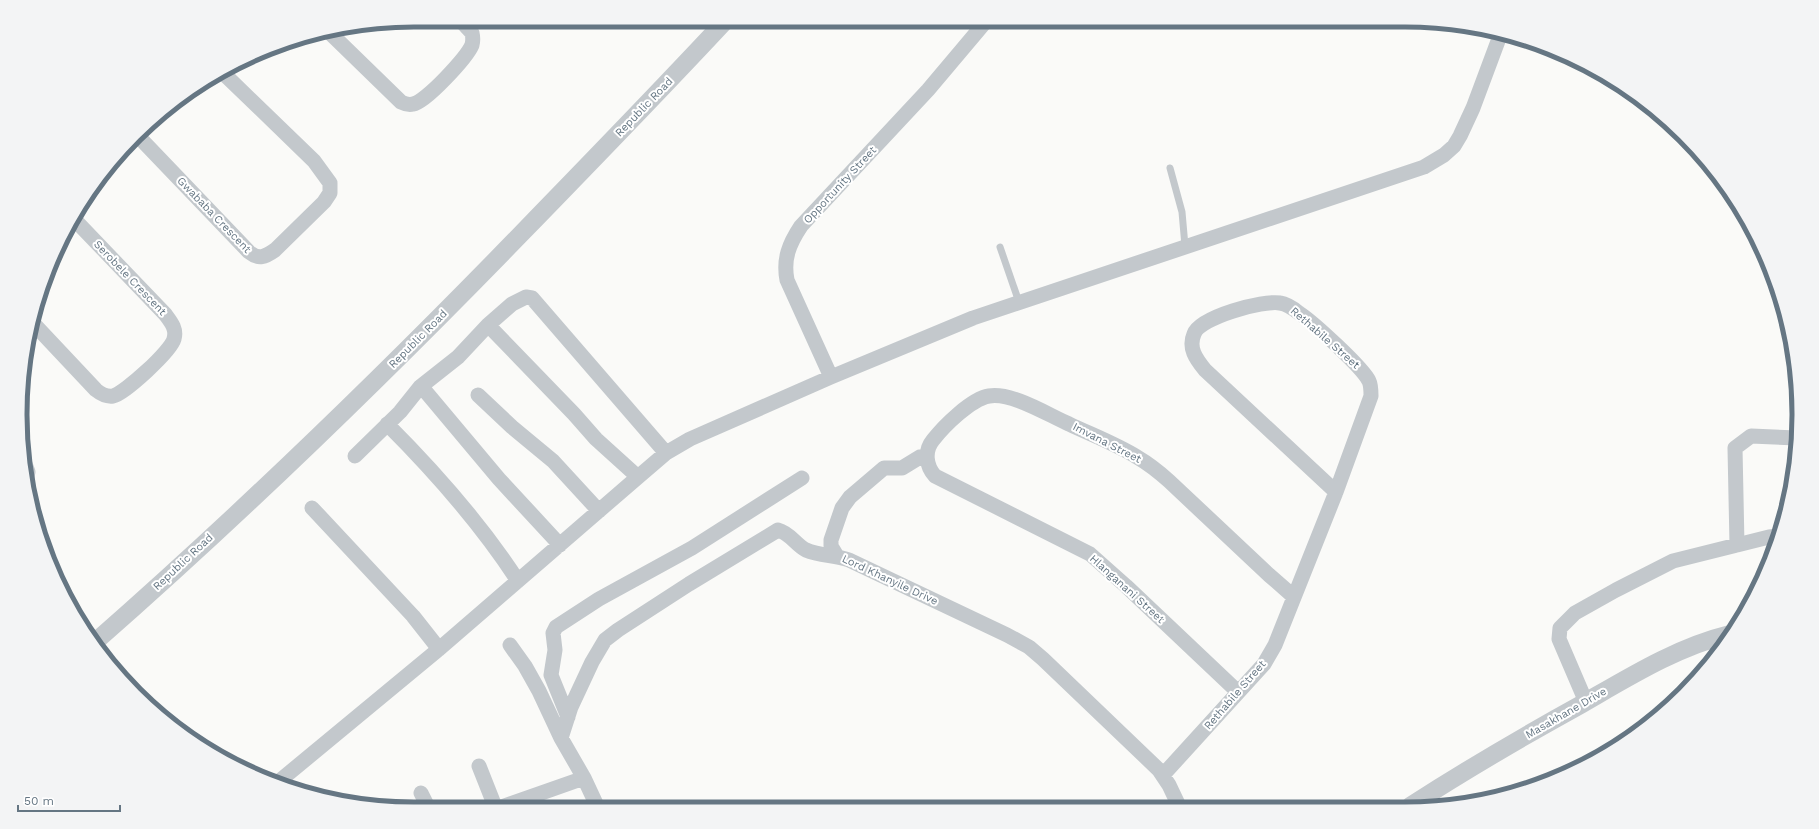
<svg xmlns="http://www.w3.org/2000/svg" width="1819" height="829" font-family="'Work Sans',sans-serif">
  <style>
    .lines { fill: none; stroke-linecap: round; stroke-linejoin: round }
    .service { stroke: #c3c8cc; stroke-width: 7 }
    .minor { stroke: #c3c8cc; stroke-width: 15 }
    .tertiary { stroke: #c3c8cc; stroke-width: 18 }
    .labels { text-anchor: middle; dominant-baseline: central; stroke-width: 4; stroke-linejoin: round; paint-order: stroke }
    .street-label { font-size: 11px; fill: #657683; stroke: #fff }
    .rim { fill: none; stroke: #657683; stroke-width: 5 }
  </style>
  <rect width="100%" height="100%" fill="#fafaf8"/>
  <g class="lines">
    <path class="service" d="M1170,168L1182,212L1185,246
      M1000,247L1019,302"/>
    <path class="minor" d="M327,30L401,102C405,104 409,105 413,104C426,102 467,57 472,45C473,41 473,37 472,33L460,20
      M137,135L249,252C259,260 265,257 275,250L324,202L330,193V183L314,161L221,71
      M32,322L96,390C101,394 106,397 113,396C125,393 171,351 174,339C177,329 171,322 165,314L73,218
      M488,325L574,414L596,439L638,477
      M831,377L787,280C783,259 789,244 801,226L928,90L987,20
      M421,386L499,479L560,545
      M478,395L512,427L553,461L599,511
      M387,424C435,472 481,524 518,581
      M355,456L400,412L420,387L458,357L488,325L512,304L526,297L532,298L666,453
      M25,464L28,472L26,480
      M312,508L413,616L439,649
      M1737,545L1735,448L1751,436L1797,438
      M837,556L831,546V540L842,508L850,497L884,468H902L920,457L927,456
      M510,645L525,666L539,691L561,738L584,778L598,808
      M1238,692L1126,586L1090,554L935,476C926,466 924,451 933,440C944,426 971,399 989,396C1012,392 1048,415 1069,424C1092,435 1116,444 1137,457C1149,464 1159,472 1169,481L1269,575L1293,596
      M1586,702L1559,639L1560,628L1575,613L1616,590L1673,561L1769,537L1778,536
      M568,717L551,675L555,650L553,633L556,627L599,599L692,548L802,478
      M561,738L571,707L592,662L605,640L618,630L689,584L778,530C790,533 796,545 806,550C820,556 835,555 849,560L1007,635L1029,647L1043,659L1159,770L1169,785L1179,806
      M479,766L496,809
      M1163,775L1264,664L1275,645L1336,492L1371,396C1371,390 1371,385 1369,381C1363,368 1313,322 1299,313C1294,309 1287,304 1280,303C1263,300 1200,317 1194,334C1188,348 1196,359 1205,370L1336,492
      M277,783L439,649L638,477L666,453L690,439L831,377L973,318L1424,167L1444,155L1454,146L1460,136L1473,108L1501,33
      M421,793L429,809
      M496,809L584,778"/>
    <path class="tertiary" d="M95,642C242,513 383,376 519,236C589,164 658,93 726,20
      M1410,806C1466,770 1524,736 1582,704C1629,677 1677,647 1730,634"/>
  </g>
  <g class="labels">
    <g class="street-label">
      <text transform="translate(644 107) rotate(-46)">Republic Road</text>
      <text transform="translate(840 185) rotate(-47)">Opportunity Street</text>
      <text transform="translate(214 215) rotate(46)">Gwababa Crescent</text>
      <text transform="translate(130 278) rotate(46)">Serobele Crescent</text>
      <text transform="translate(1325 338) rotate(41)">Rethabile Street</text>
      <text transform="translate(418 339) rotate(-45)">Republic Road</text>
      <text transform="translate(1107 443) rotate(27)">Imvana Street</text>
      <text transform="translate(183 562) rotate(-43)">Republic Road</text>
      <text transform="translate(890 580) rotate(25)">Lord Khanyile Drive</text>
      <text transform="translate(1127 589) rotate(42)">Hlanganani Street</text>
      <text transform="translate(1235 695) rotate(-49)">Rethabile Street</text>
      <text transform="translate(1566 713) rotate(-30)">Masakhane Drive</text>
    </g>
  </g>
  <path d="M0 0H1819V829H0ZM414 27H1405A387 387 0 0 1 1792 414V415A387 387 0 0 1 1405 802H414A387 387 0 0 1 27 415V414A387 387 0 0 1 414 27Z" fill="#f3f4f5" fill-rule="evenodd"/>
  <path class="rim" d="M414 27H1405A387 387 0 0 1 1792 414V415A387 387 0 0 1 1405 802H414A387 387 0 0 1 27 415V414A387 387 0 0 1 414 27Z"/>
  <path d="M18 805v6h102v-6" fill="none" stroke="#657683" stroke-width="2"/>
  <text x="24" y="805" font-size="12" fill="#657683" stroke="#ffffff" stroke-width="3" paint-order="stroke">50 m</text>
</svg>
